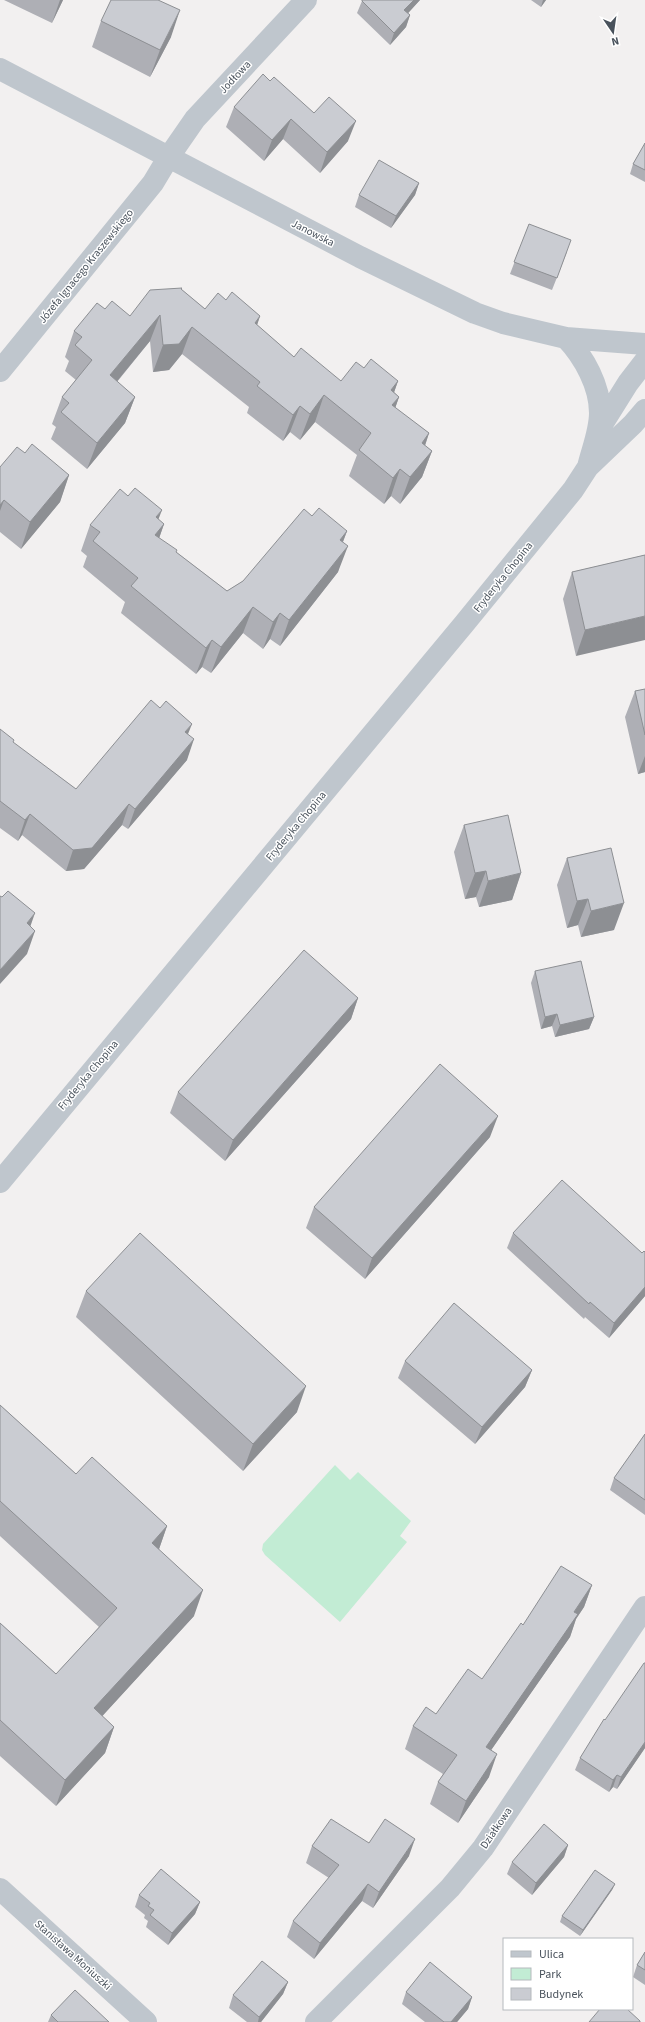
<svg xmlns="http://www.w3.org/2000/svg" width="645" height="2022" font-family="'Source Sans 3',sans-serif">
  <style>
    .green { fill: #c2ecd4 }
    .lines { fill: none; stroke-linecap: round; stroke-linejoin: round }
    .minor { stroke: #bfc6cd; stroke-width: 22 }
    .wall { fill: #aeafb5 }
    .shaded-wall { fill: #8d8f93 }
    .building { fill: #caccd2; stroke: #8d8f93 }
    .labels { text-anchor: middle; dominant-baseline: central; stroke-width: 3; stroke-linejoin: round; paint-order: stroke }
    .street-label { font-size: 11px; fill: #49525c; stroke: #fff }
  </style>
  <rect width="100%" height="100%" fill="#f2f0f0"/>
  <path class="green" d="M335,1465L350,1480L358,1472L411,1521L400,1536L407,1542L340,1622L265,1555L262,1550L263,1544Z"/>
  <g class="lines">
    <path class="minor" d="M0,69L360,257L475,313L503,323L566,338L645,344
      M566,338C584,357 600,386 600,413C600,431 592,450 588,467
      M0,371L153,183L168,158L195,119L306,0
      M598,431L628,383L645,361
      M0,1182L464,624L573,490L588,467L633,424L645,410
      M0,1889L146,2022
      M316,2022L450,1888L483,1848L645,1607"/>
  </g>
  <path class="wall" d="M4,0H63L52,23Z
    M420,0L408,13L410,15L406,27L390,45L357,13L362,1Z
    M531,0H546L541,7Z
    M101,21L171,37L150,77L92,47Z
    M270,81L314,113L348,141L320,173L283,139L264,161L226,127L234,107Z
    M645,143V182L630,174L633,164Z
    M419,183L415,195L391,228L355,207L359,195Z
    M529,224L567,252L552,290L510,274Z
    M182,288V290L205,309L226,300L260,316L257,325L294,357L341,381L364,368L398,381L394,392L399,397L395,408L429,433L425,446L432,451L422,477L400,504L391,496L384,504L349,476L357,455L315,422L300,440L290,432L283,441L247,413L249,407L182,354L169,370L153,372L150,341L117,382L135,397L125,423L87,469L51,439L56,427L52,424L62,397L76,380L65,371L69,361L65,357L74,331L105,309L130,316Z
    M25,453L69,475L60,502L21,549L0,532V467Z
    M128,496L164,524L159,538L176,552L227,591L243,581L312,516L347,531L343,542L338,572L280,646L270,639L263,649L243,633L211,673L202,667L196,674L121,613L125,602L83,567L87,556L81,551L90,525Z
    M645,555L576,656L563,599L572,572Z
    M645,689V772L638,774L625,717L635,691Z
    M0,729L13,743L76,789L188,734L187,760L128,829L122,825L84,869L66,871L22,835L18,841L0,828Z
    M464,825L521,873L512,900L479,907L476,897L465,899L454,852Z
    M567,858L614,930L581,937L578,925L567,928L557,885Z
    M535,971L594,1017L589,1029L555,1037L552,1026L541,1029L531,983Z
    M358,998L351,1019L225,1161L170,1113L178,1092Z
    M490,1137L365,1279L306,1228L314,1207Z
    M513,1233L642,1253L645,1252V1296L609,1338L585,1317L584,1319L507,1248Z
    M86,1291L297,1412L243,1471L76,1317Z
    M405,1361L532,1370L525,1387L475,1444L398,1378Z
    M0,1405L76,1474L167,1526L159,1549L194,1616L102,1716L114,1727L105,1753L56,1806L0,1756V1623L56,1674L99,1627L0,1536Z
    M645,1434V1515L610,1490L614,1478Z
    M592,1585L584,1607L576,1619L570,1637L491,1750L489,1777L458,1823L430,1804L438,1782L443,1774L405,1749L413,1726L436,1714L482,1679L523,1625Z
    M645,1663V1748L617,1789L613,1787L609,1792L575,1770L580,1758Z
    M369,1843L409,1856L373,1908L362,1901L314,1959L287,1937L293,1921L329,1878L306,1863L312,1846Z
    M568,1845L564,1857L532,1895L507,1874L512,1862Z
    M615,1884L612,1890L580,1936L560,1922L562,1916Z
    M139,1895L200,1902L195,1914L168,1945L146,1927L148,1921L144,1918L145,1915L135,1907Z
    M645,1952V1985L633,1977L637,1965Z
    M288,1982L283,1994L261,2022H247L229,2008L233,1995Z
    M406,1992L472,1997L468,2009L457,2022H425L402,2004Z
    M51,2015L109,2022H48Z"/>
  <path class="shaded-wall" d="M60,0H63L52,23Z
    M414,0H420L400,22L404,10Z
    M543,0H546L541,7Z
    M180,10L171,37L150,77L160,50Z
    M410,15L406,27L390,45L394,33Z
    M291,119L283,139L264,161L272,140Z
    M356,121L348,141L320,173L327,152Z
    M419,183L415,195L391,228L396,216Z
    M160,315L150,341L100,402L110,375Z
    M260,316L251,343L255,323Z
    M192,327L182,354L169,370L153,372L163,345Z
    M398,381L389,407L391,390Z
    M324,395L315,422L300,440L310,414Z
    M135,397L125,423L87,469L97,443Z
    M399,397L390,423L392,405Z
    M300,406L290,432L283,441L293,415Z
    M429,433L420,460L422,443Z
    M432,451L422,477L400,504L410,477Z
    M400,469L391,496L384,504L393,478Z
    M69,475L60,502L21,549L30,522Z
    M4,500L0,511V505Z
    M162,510L152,536L156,517Z
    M164,524L155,550V535Z
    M347,531L337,557L340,540Z
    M348,546L338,572L280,646L289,620Z
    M253,607L243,633L211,673L221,647Z
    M280,613L270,639L263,649L273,622Z
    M645,616V640L576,656L585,630Z
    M212,640L202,667L196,674L206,648Z
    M192,724L184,744L185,732Z
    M194,739L187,760L128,829L135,809Z
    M645,756V772L638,774Z
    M129,804L122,825L84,869L66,871L73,850Z
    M30,814L22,835L18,841L25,820Z
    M486,871L476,897L465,899L475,873Z
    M521,873L512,900L479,907L488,881Z
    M588,899L578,925L567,928L577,901Z
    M624,903L614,930L581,937L591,911Z
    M35,913L27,936V923Z
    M35,931L27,954L0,984V970Z
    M358,998L351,1019L225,1161L233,1140Z
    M557,1014L552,1026L541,1029L545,1017Z
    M594,1017L589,1029L555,1037L560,1025Z
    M498,1116L490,1137L365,1279L372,1258Z
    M645,1287V1296L609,1338L614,1323Z
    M532,1370L525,1387L475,1444L482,1427Z
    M306,1386L297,1412L243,1471L253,1444Z
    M167,1526L158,1552L152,1543Z
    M592,1585L584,1607L576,1619L570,1637L478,1769L486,1747Z
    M203,1590L194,1616L85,1735L94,1708Z
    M114,1727L105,1753L56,1806L65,1780Z
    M645,1742V1748L617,1789L621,1777Z
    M497,1754L489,1777L458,1823L466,1801Z
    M617,1775L613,1787L609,1792L613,1780Z
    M415,1839L409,1856L373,1908L379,1892Z
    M568,1845L564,1857L532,1895L536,1883Z
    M368,1884L362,1901L314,1959L320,1943Z
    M615,1884L612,1890L580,1936L583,1930Z
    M200,1902L195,1914L168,1945L172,1933Z
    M288,1982L283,1994L261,2022H258L259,2017Z
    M472,1997L468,2009L457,2022H451Z"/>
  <path class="building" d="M111,0H158L180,10L160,50L101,21Z
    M362,0H414L404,10L410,15L394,33L362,1Z
    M263,74L270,81L274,77L314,113L329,97L356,121L327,152L291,119L272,140L234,107Z
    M645,143V170L633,164Z
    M379,160L419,183L396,216L359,195Z
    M529,224L571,240L557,278L514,262Z
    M182,288L181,289L205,309L218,293L226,300L232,292L260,316L255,323L294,357L301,348L341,381L356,362L364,368L371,359L398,381L391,390L399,397L392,405L429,433L422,443L432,451L410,477L400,469L393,478L359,450L371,433L324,395L310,414L300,406L293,415L257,386L260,382L192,327L179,344L163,345L160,315L110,375L135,397L97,443L61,412L69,403L62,397L92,360L75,345L82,337L74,331L97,303L105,309L112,301L130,316L150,290Z
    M32,444L69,475L30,522L4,500L0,505V467L17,447L25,453Z
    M135,488L162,510L156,517L164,524L155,535L177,550L176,552L227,591L243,581L304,509L312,516L319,508L347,531L340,540L348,546L289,620L280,613L273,622L253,607L221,647L212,640L206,648L131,586L138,578L93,541L100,532L90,525L120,489L128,496Z
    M645,555V616L585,630L572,572Z
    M645,689V735L635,691Z
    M151,700L160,708L166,701L192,724L185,732L194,739L135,809L129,804L92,848L73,850L30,814L25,820L0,801V729L14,740L13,742L76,789Z
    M508,815L521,873L488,881L486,871L475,873L464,825Z
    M611,848L624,903L591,911L588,899L577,901L567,858Z
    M8,891L35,913L27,923L35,931L0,970V896L2,897Z
    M304,950L358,998L233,1140L178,1092Z
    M581,961L594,1017L560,1025L557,1014L545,1017L535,971Z
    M440,1064L498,1116L372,1258L314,1207Z
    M562,1180L642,1253L644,1251L645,1252V1287L614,1323L590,1302L589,1304L513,1233Z
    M140,1233L306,1386L253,1444L86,1291Z
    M454,1303L532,1370L482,1427L405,1361Z
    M0,1405L76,1474L92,1457L167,1526L152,1543L203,1590L94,1708L114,1727L65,1780L0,1720V1623L56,1674L117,1608L0,1501Z
    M645,1434V1500L614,1478Z
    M561,1566L592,1585L574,1612L578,1614L486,1747L497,1754L466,1801L438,1782L457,1755L413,1726L426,1707L436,1714L468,1669L482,1679L521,1623L523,1625Z
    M644,1663H645V1742L621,1777L617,1775L613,1780L580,1758L604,1719L605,1720Z
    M331,1819L369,1843L385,1819L415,1839L379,1892L368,1884L320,1943L293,1921L339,1865L312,1846Z
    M544,1824L568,1845L536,1883L512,1862Z
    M161,1869L200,1902L172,1933L150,1915L154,1910L148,1906L150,1903L139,1895Z
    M595,1870L615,1884L583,1930L562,1916Z
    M645,1952V1970L637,1965Z
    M262,1961L288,1982L259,2017L233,1995Z
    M430,1962L472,1997L451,2022H444L406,1992Z
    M75,1990L109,2022H58L51,2015Z
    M600,2009H627L640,2021V2022H589Z"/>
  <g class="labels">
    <g class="street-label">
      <text transform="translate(235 77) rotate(-47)">Jodłowa</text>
      <text transform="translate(313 233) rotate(27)">Janowska</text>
      <text transform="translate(86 266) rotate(-51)">Józefa Ignacego Kraszewskiego</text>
      <text transform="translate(503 577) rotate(-51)">Fryderyka Chopina</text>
      <text transform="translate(296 826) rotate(-50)">Fryderyka Chopina</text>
      <text transform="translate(88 1075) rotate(-50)">Fryderyka Chopina</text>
      <text transform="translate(496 1828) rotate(-56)">Działkowa</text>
      <text transform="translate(73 1955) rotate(42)">Stanisława Moniuszki</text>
    </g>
  </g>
  <rect x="503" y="1938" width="130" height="72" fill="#ffffff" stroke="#b6babe"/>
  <rect x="511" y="1951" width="20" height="6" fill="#bfc6cd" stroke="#b6babe"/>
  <text x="539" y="1958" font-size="12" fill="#49525c">Ulica</text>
  <rect x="511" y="1968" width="20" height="12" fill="#c2ecd4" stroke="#b6babe"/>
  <text x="539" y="1978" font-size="12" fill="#49525c">Park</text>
  <rect x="511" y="1988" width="20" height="12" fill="#caccd2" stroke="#b6babe"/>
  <text x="539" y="1998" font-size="12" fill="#49525c">Budynek</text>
  <g transform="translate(613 32) rotate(167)" stroke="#ffffff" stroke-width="3" paint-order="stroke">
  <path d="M0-3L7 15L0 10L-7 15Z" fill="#49525c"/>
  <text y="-6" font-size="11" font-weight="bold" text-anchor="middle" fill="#49525c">N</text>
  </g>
</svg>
